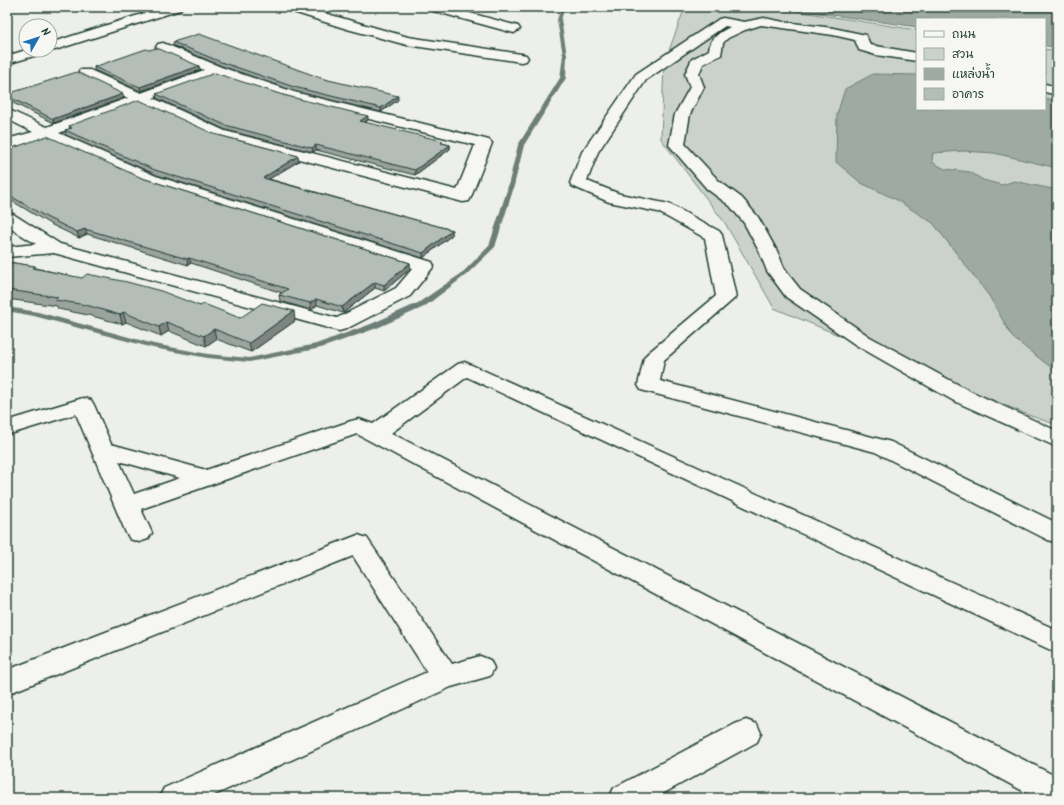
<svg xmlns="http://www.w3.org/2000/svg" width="1064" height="805" font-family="Kalam,'Playpen Sans Thai',sans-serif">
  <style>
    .green { fill: #cbd2cc; stroke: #758880 }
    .water { fill: #9faaa4; stroke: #6c7e77 }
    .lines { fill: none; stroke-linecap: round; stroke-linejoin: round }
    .stream { fill: #6c7e77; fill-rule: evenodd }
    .minor-casing { stroke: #1f3d34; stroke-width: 3 }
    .minor { fill: #f6f6f2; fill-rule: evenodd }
    .wall { fill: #9ba39e; stroke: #1f3d34 }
    .shaded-wall { fill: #7e8481; stroke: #1f3d34 }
    .building { fill: #b4bdb8; stroke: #1f3d34 }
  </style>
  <rect width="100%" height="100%" fill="#edefea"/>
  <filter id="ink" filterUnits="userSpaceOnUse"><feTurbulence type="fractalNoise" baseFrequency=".025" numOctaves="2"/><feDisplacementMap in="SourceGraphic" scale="8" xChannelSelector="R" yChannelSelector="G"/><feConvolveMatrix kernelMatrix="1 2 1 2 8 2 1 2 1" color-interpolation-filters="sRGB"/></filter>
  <g filter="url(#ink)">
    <path class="green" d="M685,7H769L917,30V109H1045V49L1057,51V425L1031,416L774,308L725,223L661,139L664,64Z"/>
    <path class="water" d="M776,7H1057V47L1045,46V19H917V27Z
      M873,74L917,75V109H1045V99L1057,101V168L994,153L963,151L933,153L932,162L945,169L970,172L983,180L1002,185L1014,181L1057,190V372L1013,338L989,296L933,223L895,199L861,183L836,162L837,114L845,89Z"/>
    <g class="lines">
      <path class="stream" d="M561,7H565L561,20L567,55L566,78L524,145L513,190L495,247L466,275L424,307L377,328L321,348L249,362L208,358L153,348L34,316L7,311V307L38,312L154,344L208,354L249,358L316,344L371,324L418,303L462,273L489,246L507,190L518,145L560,78L563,55L557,20Z"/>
      <g class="minor-casing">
        <path id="minor" d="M164,7H182L180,10L55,50H46H50V43Z
          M285,7H303L408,37L521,54L526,55L528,58L526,61L521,62L407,45L347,29L287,10Z
          M428,7H448L518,26L520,29L514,33L430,10Z
          M723,18L744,22L764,18L784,22L833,28L866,35L870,45L917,53V61L876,55L859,50L855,40L833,35L761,25L745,30L728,38L723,43L721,55L703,64L699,74L704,87L690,114L685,144L719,181L742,198L758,217L777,251L785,270L800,289L870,337L970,391L1057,431V447L954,401L856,345L786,297L767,271L759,251L744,223L730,206L707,189L669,145L675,114L690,87L685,74L692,59L709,50C710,38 720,32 730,27L725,26L646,80L598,152L587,181L620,194L669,204L719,231L722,235L736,297L664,360L660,381L891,442L1057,523V543L1048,540L875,452L641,390L638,385L644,358L647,354L716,296L705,238L658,212L609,202L572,186L570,183L582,152L636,74L719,19Z
          M163,43L221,67L294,92L489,140L492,143L471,197L469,201L463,202L215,137L140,103L59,133L156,176L432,262L434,266L410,296L346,329L339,331L54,253L7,257V247L36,244L7,226V213L13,214L60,244L337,318L396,288L413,268L144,182L45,138L7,149V139L33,132L7,119V109L47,127L128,98L80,76L78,73L80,70H90L141,93L204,70L158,50L156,47L158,44ZM216,75L284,98L475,145L457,190L225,131L153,98Z
          M26,50H46L44,53L7,64V56Z
          M1045,84L1057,87V95L1045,92Z
          M465,362L1057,630V653L467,377L391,433L1057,777V798H1036L357,434L141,509L152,533L148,539L139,542L130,539L126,533L76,414L7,435V421L83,398L91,400L94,405L111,444L206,470L351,421L359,419L373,424L458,364ZM119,461L180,478L134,494Z
          M358,535L367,538L452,664L480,656L490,660L494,668L490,676L451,687L208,798H159L164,788L427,672L353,556L7,694V670Z
          M746,720L757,724L761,733L757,742L655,798H609L614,788L735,724Z"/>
      </g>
      <use href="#minor" class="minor"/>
    </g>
    <path class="wall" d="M173,42L324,79L398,100L381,112L294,91L222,66L174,46Z
      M94,67L200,70L141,91L94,70Z
      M7,94L124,98L54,123L7,100Z
      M156,94L283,95L368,120L365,123L450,145V149L415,175L316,150L313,152L226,130L157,98Z
      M69,126L214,134L298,156L299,161L269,179L452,230V235L423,258L157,175L66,135L65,130L70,129Z
      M7,150L142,178L410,263V269L384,291L375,288L343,313L317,305L311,310L280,301L279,295L282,293L191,263L188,265L87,234L79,238L50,224L7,198Z
      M7,262L35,266L36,268L200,306L240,318L295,321L251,352L216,339L206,346L169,331L161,336L126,322L122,324L88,315L58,309L57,306L7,299Z"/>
    <path class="shaded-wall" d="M199,66L200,70L141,91L140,87Z
      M123,94L124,98L54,123L53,119Z
      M398,96V100L381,112V108Z
      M368,116V120L360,125V121Z
      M316,145V150L313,152L312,148Z
      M450,145V149L415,175V170Z
      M298,156L299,161L264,182L263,178Z
      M85,229L87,234L79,238L77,232Z
      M452,230V235L423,258V253Z
      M189,258L191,263L188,265L187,259Z
      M410,263V269L384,291V285Z
      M375,282V288L343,313L342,307Z
      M316,299L317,305L311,310L310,303Z
      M294,311L295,321L251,352L249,343Z
      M123,312L126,322L122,324L120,315Z
      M166,322L169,331L161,336L159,327Z
      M214,329L216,339L206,346L204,336Z"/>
    <path class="building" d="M199,34L324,79L398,96L381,108L294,87L221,62L173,42Z
      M157,48L199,66L140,87L94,67L146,49L149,50Z
      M77,72L123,94L53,119L7,96V94Z
      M215,73L283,95L368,116L360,121L443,141L441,143L450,145L415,170L316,145L312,148L225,125L156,94Z
      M139,100L214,134L298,156L263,178L452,230L423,253L155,170L65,130L72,128L69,126Z
      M47,136L142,178L410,263L384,285L375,282L342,307L316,299L310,303L279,295L288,289L189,258L187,259L85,229L77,232L48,218L7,194V150Z
      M7,262L35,266L33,268L82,278L87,274L127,282L161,291L200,306L204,304L240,318L262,303L294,311L249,343L214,329L204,336L166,322L159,327L123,312L120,315L86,305L55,300L58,297L7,290Z"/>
  </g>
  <rect width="1064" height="805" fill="none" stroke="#f6f6f2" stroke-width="24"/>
  <rect x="12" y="12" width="1040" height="781" fill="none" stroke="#1f3d34" stroke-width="1.5" filter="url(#ink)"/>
  <rect x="916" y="18" width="130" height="92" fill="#f6f6f2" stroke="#a0aca6"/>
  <rect x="924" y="31" width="20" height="6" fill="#f6f6f2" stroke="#a0aca6"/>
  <text x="952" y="38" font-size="12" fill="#1f3d34">ถนน</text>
  <rect x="924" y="48" width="20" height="12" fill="#cbd2cc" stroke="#a0aca6"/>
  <text x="952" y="58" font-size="12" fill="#1f3d34">สวน</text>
  <rect x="924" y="68" width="20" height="12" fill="#9faaa4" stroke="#a0aca6"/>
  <text x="952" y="78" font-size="12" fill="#1f3d34">แหล่งน้ำ</text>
  <rect x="924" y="88" width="20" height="12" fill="#b4bdb8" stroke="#a0aca6"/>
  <text x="952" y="98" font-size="12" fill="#1f3d34">อาคาร</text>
  <g transform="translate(38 38) rotate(51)"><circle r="19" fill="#f6f6f2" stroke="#a0aca6"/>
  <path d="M0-3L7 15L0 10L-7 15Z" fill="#1f6fb2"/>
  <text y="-6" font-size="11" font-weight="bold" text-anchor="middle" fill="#1f3d34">N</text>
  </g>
</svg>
